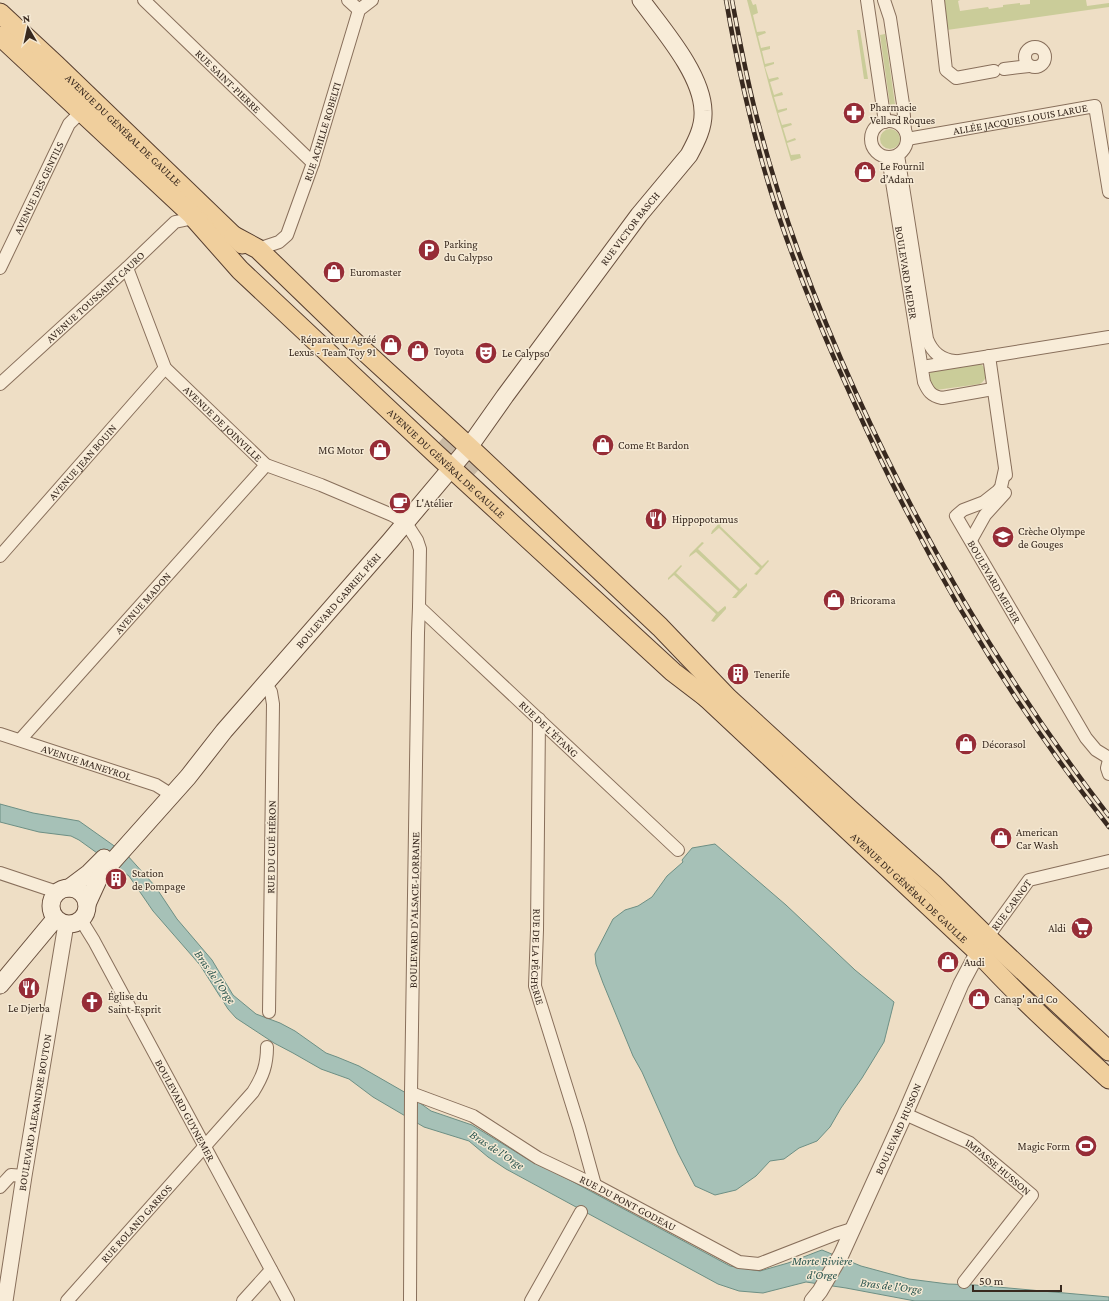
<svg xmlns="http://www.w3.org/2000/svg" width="1109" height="1301" font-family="'Crimson Pro',serif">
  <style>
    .green { fill: #cacc99 }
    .water { fill: #a6c1b7; stroke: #6d8f84 }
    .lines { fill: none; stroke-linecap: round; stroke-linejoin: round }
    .primary-tunnel { stroke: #cabaa4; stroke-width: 19; stroke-dasharray: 19 10; stroke-linecap: butt }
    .minor-casing { stroke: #886f5b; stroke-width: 14 }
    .tertiary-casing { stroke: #886f5b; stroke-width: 17 }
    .secondary-casing { stroke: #6a503e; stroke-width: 19 }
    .primary-casing { stroke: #563e2f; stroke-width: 21 }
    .minor { stroke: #f8ecd8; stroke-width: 12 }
    .tertiary { stroke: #f8ecd8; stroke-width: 15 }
    .secondary { stroke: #f8ecd8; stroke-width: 17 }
    .primary { stroke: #f0cf9d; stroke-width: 19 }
    .rail-casing { stroke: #38291f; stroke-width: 4.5 }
    .rail { stroke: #f5e9d4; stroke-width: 3; stroke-dasharray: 9; stroke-linecap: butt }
    .labels { text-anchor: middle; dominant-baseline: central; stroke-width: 3; stroke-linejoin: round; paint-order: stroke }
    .street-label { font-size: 11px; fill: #38291f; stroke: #f5e9d4 }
    .poi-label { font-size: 11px; fill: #38291f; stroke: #f5e9d4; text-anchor: start }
    .water-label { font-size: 12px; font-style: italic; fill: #2e5851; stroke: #f5e9d4 }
  </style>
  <rect width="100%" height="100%" fill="#eedec5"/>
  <path class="green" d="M747,0H751L753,5L756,4L758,13L753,15L757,32L765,31L766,33L758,36L761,48L770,46V49L762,51L765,64L774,62V64L765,67L769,79L778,77L779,79L770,82L774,95L782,92L783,95L774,97L778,110L787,108V110L778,113L782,125L791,123L792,125L783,128L787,141L795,138L796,140L787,143L791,155L800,154L801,158L791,161L771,93Z
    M944,0H960L958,1L960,11L988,7L989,9L1003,7V5L1020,3V5L1030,4V0H1086L1087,6L1109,3V7L947,30Z
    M857,30H860L868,79H864Z
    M885,34L895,104L890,105L880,35Z
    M880 139a10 10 0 1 1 20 0a10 10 0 1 1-20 0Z
    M980,363C987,369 989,378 980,384L936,390L929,382V376L931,371Z
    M723,519L725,520L720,526L762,566L768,560L769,561L757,575L754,574L760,568L719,528L712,534H711L712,531Z
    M702,542L704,543L698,549L740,589L747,583V586L736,598H732L738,591L696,552L689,557L690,554Z
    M681,565L682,566L676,573L718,612L725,606L726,607V609L714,622L711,621L716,614L674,575L668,580V578Z"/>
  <path class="water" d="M0,804L33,813L79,821L127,855L155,886L177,919L212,960L233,995L256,1014L280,1023L295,1031L326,1053L337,1057L359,1066L406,1093L431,1111L472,1125L529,1160L566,1178L730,1266L760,1271L788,1263L819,1251L822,1250L861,1266L909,1279L948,1284L975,1285L1109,1297V1301H915L846,1288L806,1282L763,1293L739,1291L718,1284L506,1169L488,1157L469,1141L424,1127L373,1097L349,1079L321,1069L293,1053L274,1043L236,1018L228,1009L200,965L153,911L129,876L79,840L71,836L39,832L0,822Z
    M715,844L786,905L855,970L894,1002L884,1042L862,1078L841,1108L830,1127L817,1141L799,1148L784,1159L770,1161L756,1176L736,1190L715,1195L695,1186L678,1153L642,1072L633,1056L603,983L596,964L595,954L613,919L625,910L638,906L652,897L667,876L683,862L682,860L692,848Z"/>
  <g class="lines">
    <path class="primary-tunnel" d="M441,440L481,477"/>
    <g class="minor-casing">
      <g id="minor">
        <path id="s1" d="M144,0L313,163"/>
        <path d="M348,0L359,10"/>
        <path d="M867,0L885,122"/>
        <path d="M884,0L890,18L903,104L905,130"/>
        <path d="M938,0L946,70L956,78L994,71"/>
        <circle cx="1035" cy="57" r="10"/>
        <path d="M1004,69L1029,66"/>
        <circle cx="889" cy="139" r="18"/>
        <path id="s2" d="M907,139L1095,106L1109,192"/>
        <path d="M898,155L927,339C932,352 941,360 955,361"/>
        <path id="s3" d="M888,157L924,382C928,391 931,396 942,398L993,389"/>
        <path id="s4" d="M258,249L279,242L287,235L313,163L359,10L372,0"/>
        <path id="s5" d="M0,268L69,124L81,112"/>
        <path id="s6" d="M127,268L165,368L266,465L321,485L392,515L406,523L417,540L420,549L419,607L418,633L411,1093L410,1301"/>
        <path d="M989,356L1006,475"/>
        <path d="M922,367L1109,337"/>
        <path id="s7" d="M0,384L127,268L175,222L194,218"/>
        <path id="s8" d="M1005,469L1001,487L998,491L984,502L963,510L956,516L1086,738L1096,750L1109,758"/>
        <path d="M971,540L985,515L1005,493"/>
        <path id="s9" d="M0,556L165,368"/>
        <path id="s10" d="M419,607L678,850"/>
        <path d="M266,684L271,692L273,704L269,1012"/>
        <path id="s11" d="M539,719L537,930L535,986L579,1127L595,1185"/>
        <path id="s12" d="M0,734L156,785L172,795"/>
        <path id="s13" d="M20,740L266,465"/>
        <path d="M1109,760L1107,768L1109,774"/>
        <path d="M0,873L57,892"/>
        <path id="s14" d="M81,920L94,941L288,1301"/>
        <path id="s15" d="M984,942L1029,880L1109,861"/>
        <path id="s16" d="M411,1093L473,1116L538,1158L595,1185L739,1262L759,1264L836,1234L852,1229"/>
        <path id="s17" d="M905,1114L970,1143L1032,1195L964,1282"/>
        <path d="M0,1187L11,1175L24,1176"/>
        <path id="s18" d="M67,1301L253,1092C263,1076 267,1065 267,1047"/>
        <path d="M243,1301L271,1270"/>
        <path d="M531,1301L581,1212"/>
      </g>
    </g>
    <g class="tertiary-casing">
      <g id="tertiary">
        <path id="s19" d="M5,1301L24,1176L66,924"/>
        <path id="s20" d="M812,1301L820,1291L841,1255L905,1114L961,984L978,952"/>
      </g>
    </g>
    <g class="secondary-casing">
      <g id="secondary">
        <circle cx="69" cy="906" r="18"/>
        <path d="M69,888L89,873L104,858"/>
        <path id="s21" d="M87,904L98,880L105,870L188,777L224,731L390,541L469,447L505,396L639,215L689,155C696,142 704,127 703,111C702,74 663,30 641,0"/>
        <path d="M0,985L55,919"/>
      </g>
    </g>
    <g class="primary-casing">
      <g id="primary">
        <path id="s22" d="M0,13L56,65L242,244"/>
        <path d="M0,36L204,226"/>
        <path id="s23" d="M194,218L240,270L436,454L673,672L707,698"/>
        <path d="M234,236L258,249L351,339L469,447L660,627L728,698L848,808L933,884L987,937L1109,1051"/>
        <path id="s24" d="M698,689L707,698L978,952C1019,997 1064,1038 1109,1079"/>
      </g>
    </g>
    <use href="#minor" class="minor"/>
    <use href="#tertiary" class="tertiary"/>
    <use href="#secondary" class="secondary"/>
    <use href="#primary" class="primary"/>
    <g class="rail-casing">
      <path id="rail" d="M726,0C737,64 751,127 770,189C792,260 820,328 851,396C919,549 1005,695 1109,827
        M732,0C740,43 748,87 760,129C784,220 818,309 857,395C925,544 1009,686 1109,816"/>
    </g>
    <use href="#rail" class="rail"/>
  </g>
  <defs>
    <g id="pharmacy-disc" transform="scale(1.15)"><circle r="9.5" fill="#962c36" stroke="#f5e9d4"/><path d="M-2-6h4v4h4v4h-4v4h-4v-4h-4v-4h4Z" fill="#fff"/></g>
    <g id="shop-disc" transform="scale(1.15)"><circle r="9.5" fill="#962c36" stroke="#f5e9d4"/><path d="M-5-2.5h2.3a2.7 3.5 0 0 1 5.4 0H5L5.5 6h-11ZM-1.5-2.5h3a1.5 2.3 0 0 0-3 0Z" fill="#fff"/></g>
    <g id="parking-disc" transform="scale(1.15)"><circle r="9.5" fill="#962c36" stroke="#f5e9d4"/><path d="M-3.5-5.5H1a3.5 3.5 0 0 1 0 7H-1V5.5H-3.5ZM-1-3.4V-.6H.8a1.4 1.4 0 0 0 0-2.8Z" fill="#fff"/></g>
    <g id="theatre-disc" transform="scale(1.15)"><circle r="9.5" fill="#962c36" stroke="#f5e9d4"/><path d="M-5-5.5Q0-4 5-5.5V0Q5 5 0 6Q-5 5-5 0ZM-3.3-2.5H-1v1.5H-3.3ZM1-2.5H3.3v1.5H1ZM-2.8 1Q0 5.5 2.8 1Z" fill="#fff"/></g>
    <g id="cafe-disc" transform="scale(1.15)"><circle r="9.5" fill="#962c36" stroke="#f5e9d4"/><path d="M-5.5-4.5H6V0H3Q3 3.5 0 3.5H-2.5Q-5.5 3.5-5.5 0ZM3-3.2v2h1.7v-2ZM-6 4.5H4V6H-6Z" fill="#fff"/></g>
    <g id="restaurant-disc" transform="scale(1.15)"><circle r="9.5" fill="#962c36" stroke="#f5e9d4"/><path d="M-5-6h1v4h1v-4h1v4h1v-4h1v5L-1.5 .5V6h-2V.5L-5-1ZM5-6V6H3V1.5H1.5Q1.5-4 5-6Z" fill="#fff"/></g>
    <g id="school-disc" transform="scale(1.15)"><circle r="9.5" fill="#962c36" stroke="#f5e9d4"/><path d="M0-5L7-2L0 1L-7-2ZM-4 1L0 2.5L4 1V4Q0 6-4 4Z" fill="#fff"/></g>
    <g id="building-disc" transform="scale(1.15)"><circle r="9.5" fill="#962c36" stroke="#f5e9d4"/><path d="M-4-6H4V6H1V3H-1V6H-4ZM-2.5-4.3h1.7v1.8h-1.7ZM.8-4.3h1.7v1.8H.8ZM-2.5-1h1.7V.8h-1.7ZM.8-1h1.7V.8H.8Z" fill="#fff"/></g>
    <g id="supermarket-disc" transform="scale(1.15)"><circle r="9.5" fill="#962c36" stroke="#f5e9d4"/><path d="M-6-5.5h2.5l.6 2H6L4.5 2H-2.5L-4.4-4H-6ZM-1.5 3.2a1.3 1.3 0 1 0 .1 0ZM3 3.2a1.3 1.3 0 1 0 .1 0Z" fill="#fff"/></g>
    <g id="church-disc" transform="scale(1.15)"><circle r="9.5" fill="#962c36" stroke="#f5e9d4"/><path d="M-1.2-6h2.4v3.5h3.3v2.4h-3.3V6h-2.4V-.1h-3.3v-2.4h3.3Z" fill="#fff"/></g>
    <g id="stadium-disc" transform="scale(1.15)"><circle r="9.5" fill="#962c36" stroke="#f5e9d4"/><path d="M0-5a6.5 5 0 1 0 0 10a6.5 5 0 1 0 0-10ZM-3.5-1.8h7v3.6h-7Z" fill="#fff"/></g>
  </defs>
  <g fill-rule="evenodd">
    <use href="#pharmacy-disc" x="854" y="113"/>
    <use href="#shop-disc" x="865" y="172"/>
    <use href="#parking-disc" x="429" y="250"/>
    <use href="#shop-disc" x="334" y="272"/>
    <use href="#shop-disc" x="391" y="345"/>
    <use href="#shop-disc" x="418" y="351"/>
    <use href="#theatre-disc" x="486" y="353"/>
    <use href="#shop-disc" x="603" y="445"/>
    <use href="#shop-disc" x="380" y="450"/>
    <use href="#cafe-disc" x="400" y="503"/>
    <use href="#restaurant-disc" x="656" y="519"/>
    <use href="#school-disc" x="1003" y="537"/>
    <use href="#shop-disc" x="834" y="600"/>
    <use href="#building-disc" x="738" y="674"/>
    <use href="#shop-disc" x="966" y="744"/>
    <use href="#shop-disc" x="1001" y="838"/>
    <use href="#building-disc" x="116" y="879"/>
    <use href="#supermarket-disc" x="1082" y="928"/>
    <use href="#shop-disc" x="948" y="962"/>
    <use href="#restaurant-disc" x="29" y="988"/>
    <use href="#shop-disc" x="979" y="999"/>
    <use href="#church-disc" x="92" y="1002"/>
    <use href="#stadium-disc" x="1086" y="1146"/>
  </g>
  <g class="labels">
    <g class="street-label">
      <text stroke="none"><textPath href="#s1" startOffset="117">RUE SAINT-PIERRE</textPath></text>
      <text stroke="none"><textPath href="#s2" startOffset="115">ALLÉE JACQUES LOUIS LARUE</textPath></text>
      <text stroke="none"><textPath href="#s22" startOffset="170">AVENUE DU GÉNÉRAL DE GAULLE</textPath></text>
      <text stroke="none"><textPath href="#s4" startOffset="142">RUE ACHILLE ROBELTI</textPath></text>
      <text stroke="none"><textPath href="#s5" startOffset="89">AVENUE DES GENTILS</textPath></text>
      <text stroke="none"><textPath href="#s21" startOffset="868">RUE VICTOR BASCH</textPath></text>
      <text stroke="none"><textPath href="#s3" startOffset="117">BOULEVARD MEDER</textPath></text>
      <text stroke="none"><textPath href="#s7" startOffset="129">AVENUE TOUSSAINT CAURO</textPath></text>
      <text stroke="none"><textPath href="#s6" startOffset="187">AVENUE DE JOINVILLE</textPath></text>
      <text stroke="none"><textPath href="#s9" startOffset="125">AVENUE JEAN BOUIN</textPath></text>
      <text stroke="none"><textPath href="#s23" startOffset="352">AVENUE DU GÉNÉRAL DE GAULLE</textPath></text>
      <text stroke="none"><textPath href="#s8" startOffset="149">BOULEVARD MEDER</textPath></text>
      <text stroke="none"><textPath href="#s21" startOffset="395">BOULEVARD GABRIEL PÉRI</textPath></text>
      <text stroke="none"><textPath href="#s13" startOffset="184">AVENUE MADON</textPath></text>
      <text stroke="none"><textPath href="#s10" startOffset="178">RUE DE L'ÉTANG</textPath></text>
      <text stroke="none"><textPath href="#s12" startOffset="91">AVENUE MANEYROL</textPath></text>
      <text transform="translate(271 847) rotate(-89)">RUE DU GUÉ HÉRON</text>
      <text stroke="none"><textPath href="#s24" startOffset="290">AVENUE DU GÉNÉRAL DE GAULLE</textPath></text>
      <text stroke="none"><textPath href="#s15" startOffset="46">RUE CARNOT</textPath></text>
      <text transform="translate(414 910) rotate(-89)">BOULEVARD D'ALSACE-LORRAINE</text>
      <text stroke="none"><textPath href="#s11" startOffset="238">RUE DE LA PÊCHERIE</textPath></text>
      <text stroke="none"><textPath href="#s14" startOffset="217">BOULEVARD GUYNEMER</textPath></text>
      <text stroke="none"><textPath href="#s19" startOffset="191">BOULEVARD ALEXANDRE BOUTON</textPath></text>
      <text stroke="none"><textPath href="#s20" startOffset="193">BOULEVARD HUSSON</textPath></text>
      <text stroke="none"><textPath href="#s17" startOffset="108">IMPASSE HUSSON</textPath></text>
      <text stroke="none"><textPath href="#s16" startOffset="244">RUE DU PONT GODEAU</textPath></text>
      <text stroke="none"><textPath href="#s18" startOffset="104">RUE ROLAND GARROS</textPath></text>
    </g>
    <g class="poi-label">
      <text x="870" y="107">Pharmacie<tspan x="870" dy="13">Vellard Roques</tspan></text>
      <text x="880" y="166">Le Fournil<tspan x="880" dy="13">d’Adam</tspan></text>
      <text x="444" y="244">Parking<tspan x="444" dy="13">du Calypso</tspan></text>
      <text x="350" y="272">Euromaster</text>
      <text x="376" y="339" text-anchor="end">Réparateur Agréé<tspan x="376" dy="13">Lexus - Team Toy 91</tspan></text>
      <text x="434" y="351">Toyota</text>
      <text x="502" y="353">Le Calypso</text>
      <text x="618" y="445">Come Et Bardon</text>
      <text x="364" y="450" text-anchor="end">MG Motor</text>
      <text x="416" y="503">L'Atelier</text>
      <text x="672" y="519">Hippopotamus</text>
      <text x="1018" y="531">Crèche Olympe<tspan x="1018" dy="13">de Gouges</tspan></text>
      <text x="850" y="600">Bricorama</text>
      <text x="754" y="674">Tenerife</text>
      <text x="982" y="744">Décorasol</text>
      <text x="1016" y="832">American<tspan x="1016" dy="13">Car Wash</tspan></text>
      <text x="132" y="873">Station<tspan x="132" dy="13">de Pompage</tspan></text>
      <text x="1066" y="928" text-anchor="end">Aldi</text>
      <text x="964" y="962">Audi</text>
      <text x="108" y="996">Église du<tspan x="108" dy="13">Saint-Esprit</tspan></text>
      <text x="994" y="999">Canap' and Co</text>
      <text x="29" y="1008" text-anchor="middle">Le Djerba</text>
      <text x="1070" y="1146" text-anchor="end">Magic Form</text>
    </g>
    <g class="water-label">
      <text transform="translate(215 977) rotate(55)">Bras de l'Orge</text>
      <text transform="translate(497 1150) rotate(33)">Bras de l'Orge</text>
      <text x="822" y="1261">Morte Rivière<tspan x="822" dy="14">d'Orge</tspan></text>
      <text transform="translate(891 1286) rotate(7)">Bras de l'Orge</text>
    </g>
  </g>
  <g transform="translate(28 28) rotate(351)" stroke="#f5e9d4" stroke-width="3" paint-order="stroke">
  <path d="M0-3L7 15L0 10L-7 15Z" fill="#38291f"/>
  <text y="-6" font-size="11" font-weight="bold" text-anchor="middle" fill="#38291f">N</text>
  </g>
  <path d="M973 1285v6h88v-6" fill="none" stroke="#38291f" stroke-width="2"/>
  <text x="979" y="1285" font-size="12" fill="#38291f" stroke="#f5e9d4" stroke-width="3" paint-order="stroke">50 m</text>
</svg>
